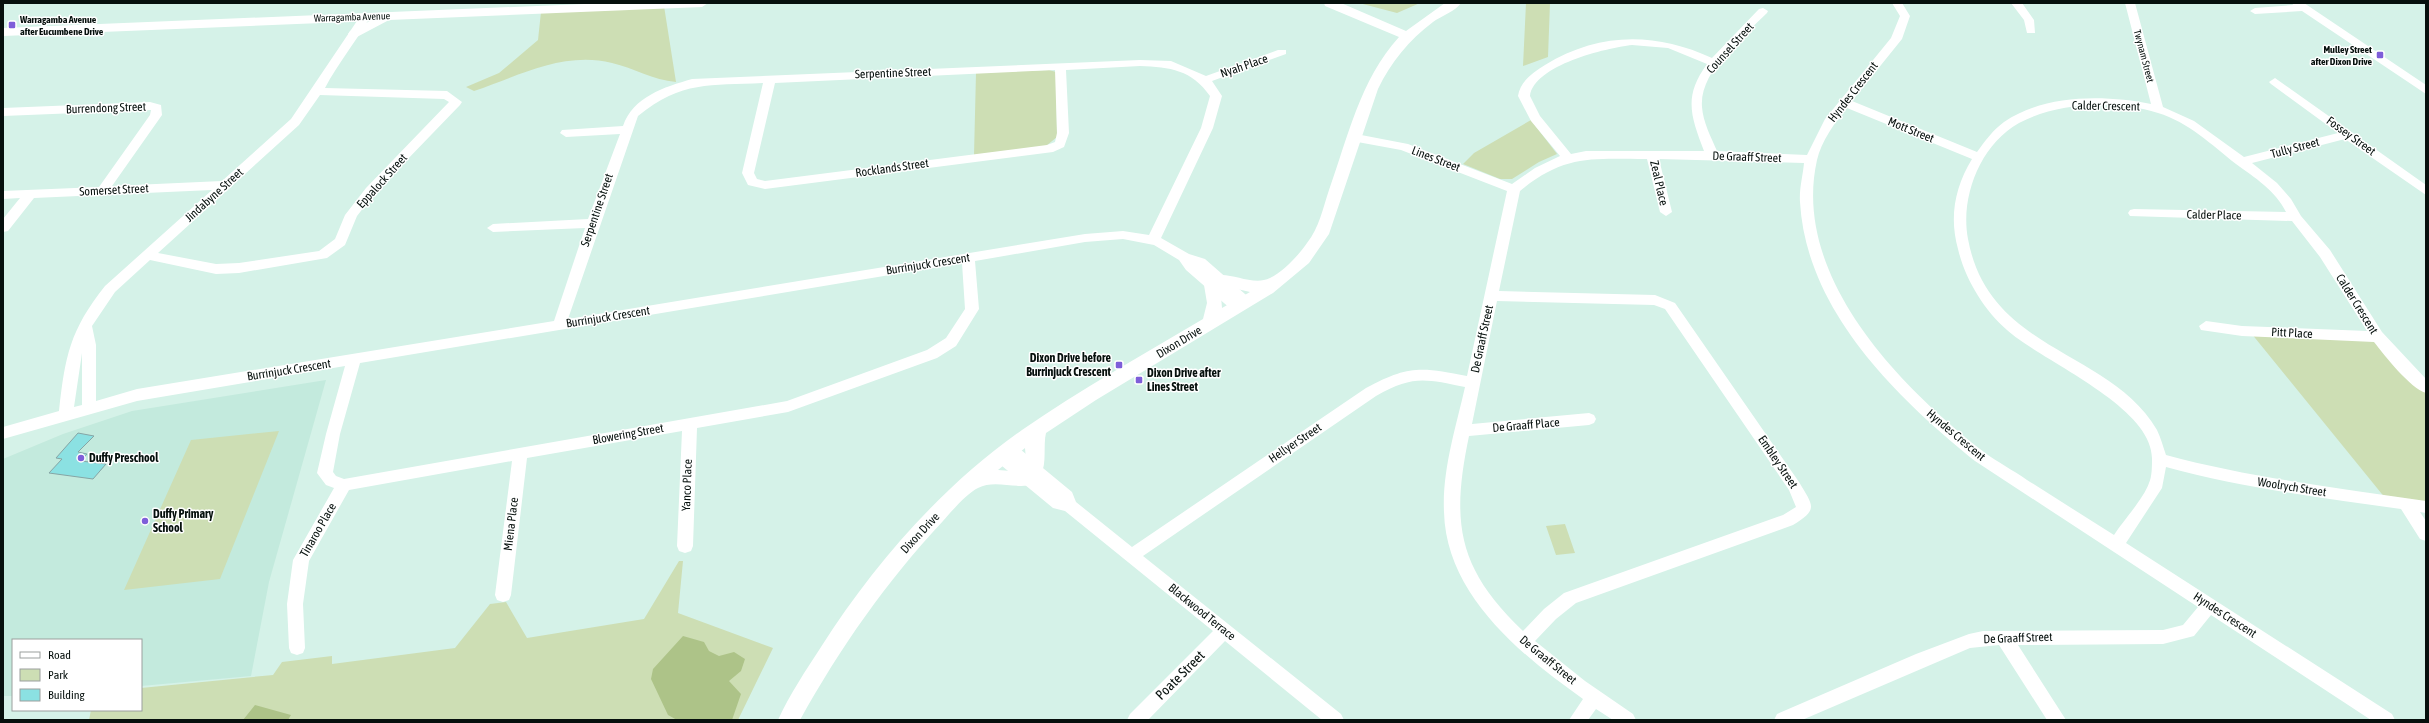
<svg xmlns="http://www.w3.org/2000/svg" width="2429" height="723" font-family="'Asap Condensed',sans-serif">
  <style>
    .built { fill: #c3eadd }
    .green { fill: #cddeb4 }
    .forest { fill: #adc388 }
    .building { fill: #8be1e2; stroke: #86a5a5 }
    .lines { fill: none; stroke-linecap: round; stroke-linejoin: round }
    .minor { fill: #fff; fill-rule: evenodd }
    .major { fill: #fff; fill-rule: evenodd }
    .poi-dot { fill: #7e5ed9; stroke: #fff; stroke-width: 1.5 }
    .labels { text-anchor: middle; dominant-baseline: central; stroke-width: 3; stroke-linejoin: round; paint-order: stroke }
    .far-street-label { font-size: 10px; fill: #06100d; stroke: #fff }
    .far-poi-label { font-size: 10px; font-weight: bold; fill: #06100d; stroke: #fff; text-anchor: start }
    .street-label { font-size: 12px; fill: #06100d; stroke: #fff }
    .poi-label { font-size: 12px; font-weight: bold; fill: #06100d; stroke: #fff; text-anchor: start }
    .near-street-label { font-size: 14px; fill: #06100d; stroke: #fff }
  </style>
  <rect width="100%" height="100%" fill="#d5f2e8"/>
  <path class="built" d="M326,380L269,582L251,676L141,686V640H13V696H3V459L63,434L132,411Z"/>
  <path class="green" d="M1359,3H1420L1397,13Z
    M1526,3H1550L1548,57L1523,66Z
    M664,6L676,82C653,80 634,68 612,63C563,51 519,76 474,91L466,87L499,73L538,40L541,12Z
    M1049,70L1056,72L1057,137L1046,146L974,155L976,73Z
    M1531,120L1557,154L1539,162L1512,179H1500L1463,164L1474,153Z
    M2251,333L2376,339L2426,387V508L2390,504Z
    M279,431L220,579L124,590L191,440Z
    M1565,524L1575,553L1556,555L1546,526Z
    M679,561H683L678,613L773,648L738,720H89L91,710H141V688L273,675L282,662L332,656V664L455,648L490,604L506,602L527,638L644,619Z"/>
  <path class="forest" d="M683,636L704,642L709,651L719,656L734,652L745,659L741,671L729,681L741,694L732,720H677L668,715L651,679L653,669Z
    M255,705L291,715L288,720H243Z"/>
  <path class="building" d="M78,433L94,436L78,452L87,454L81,461L106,464L93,479L49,473L62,459L56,458Z"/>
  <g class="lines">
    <path class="minor" d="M1892,3H1902L1910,16L1902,39L1852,101L1977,152C1985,141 1993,130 2004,122C2044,94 2105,95 2151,104L2125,3H2135L2163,107L2194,121L2244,157L2338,133L2271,84L2269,82L2275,78L2426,185V195L2345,139L2252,163L2277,183L2291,199L2301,216L2330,250L2382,332L2426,379V393C2410,388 2385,356 2374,342L2242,336L2201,330L2199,326L2206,321L2242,326L2367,331L2320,257L2292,221L2130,216L2128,213L2130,210L2134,209L2286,212C2276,191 2254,177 2236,164C2212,145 2188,122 2158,113C2115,100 2059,102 2019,123C1980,145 1960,197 1968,239C1989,353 2110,349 2157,430C2161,438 2163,447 2166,455C2251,478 2339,488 2426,501V513L2420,512L2426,521V541L2420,539L2401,509C2322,498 2243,488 2166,467L2162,488L2126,543L2392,714L2395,720H2371L2211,615L2194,636L2163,644L2018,645L2066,720H2047L1999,645L1970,648L1802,720H1774L1777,714L1916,654L1969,634L1983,631L2163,630L2183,625L2198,607L1975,461C1896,397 1806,310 1800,202C1799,189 1803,175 1804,163L1659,159L1672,212L1666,216L1660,212L1647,159C1592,159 1565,154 1520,191L1499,291L1655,295L1675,303L1799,482C1813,506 1819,509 1793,525L1576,603L1556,619L1535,641L1585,681L1633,714L1636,720H1613L1596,709L1588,720H1569L1583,699C1521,655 1446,595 1444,512C1442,470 1456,427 1465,387C1425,379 1413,375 1376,396L1143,556L1341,714L1344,720H1322L1225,641L1148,720H1127L1130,714L1213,631L1065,511L1053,508L996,461L994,457L996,453L1004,452L1003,449L1005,445L1010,443L1015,445L1072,492L1076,502L1132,547L1366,388C1408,365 1422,367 1467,376L1507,191L1401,150L1352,141L1350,138L1352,135L1356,134L1408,144L1512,184L1535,168L1560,156L1531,121L1518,96C1520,81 1534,72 1545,65C1599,32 1655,32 1712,58L1759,9L1763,8L1768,11L1767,13C1744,36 1699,71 1702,107C1703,122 1711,137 1717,151L1807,155L1825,119L1891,38L1900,16ZM1632,45L1668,48L1707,64C1683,97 1691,116 1704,151H1586L1571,154L1540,116L1530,96C1534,65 1606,48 1632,45ZM1847,108L1972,159C1955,187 1949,217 1958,249C1965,279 1984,310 2007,330C2041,361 2153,406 2152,459C2152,466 2152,477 2149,483C2144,498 2123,521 2114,535C2085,517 2056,498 2027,480C2013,470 1997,462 1984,452C1900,387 1791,276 1817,160C1821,142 1835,122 1847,108ZM1497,301L1654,305L1665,309L1789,490L1796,507L1783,515L1564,593L1544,609L1523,631C1457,568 1451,522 1469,436L1589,425L1594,423L1596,419L1594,415L1589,413L1472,424Z
      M2011,3H2022L2034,20L2035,33H2027L2024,20Z
      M2292,3H2304L2426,85V94L2302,11L2255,14L2250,11L2255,8L2293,5Z
      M365,14L370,17C356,42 338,63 325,88L447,91L462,102L460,105L374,194L357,216L345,245L327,258L239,273L216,274L150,260L115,292L92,326L96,345V401L137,389L554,321L585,228L493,232L487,228L493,224L588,219L620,134L566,137L560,133L562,130L623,126C633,97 664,87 692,79L1140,60L1171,61L1206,76L1278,50H1286V54L1212,81L1222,96L1213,128L1161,238L1189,254L1205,259L1253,301L1251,304L1243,305L1242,310H1232L1186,270L1179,260L1154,245L1123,239L1085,242L975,261L979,309L956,346L937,358L788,412L697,428L693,546L691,551L685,553L679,551L677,546L682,431L527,458L511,595L509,600L503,602L497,600L495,595L512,461L349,490L309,561L303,604L305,648L303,653L297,655L291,653L289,648L287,604L293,560L334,488L326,485L317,473L326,434L345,366L137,401L3,439V427L59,411C65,356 70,330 105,286L212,190L34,198L8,231L3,232V219L20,198L3,199V191L99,187L150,115L151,110L3,116V108L150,102L161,105L162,115L112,186L222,181L291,119L361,15ZM1140,66C1170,67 1192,70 1210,96L1201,128L1149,235L1123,231L1085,234L568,319L638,116C683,80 709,86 763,83L742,173L748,185L765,189L1053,152L1064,147L1069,133L1066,70ZM1055,70L1057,133L1055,142L1047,145L765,181L757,179L754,173L775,83ZM320,95L444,99L449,102L366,188L345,215L335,239L319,251L239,263L216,264L158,253L299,125ZM962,263L965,309L946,338L927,350L787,401L344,479L336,476L333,472L340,434L360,363ZM82,353V405L74,407Z"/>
    <path class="major" d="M608,3H708L702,7L389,20L355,38L350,37L348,34L350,31L370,21L3,36V28Z
      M1324,3H1341L1406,31L1445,3H1461C1456,11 1441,16 1433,22C1409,40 1391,62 1378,89L1329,234L1309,263L1273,293L1096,400L1046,433C1043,445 1047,464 1041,474L1036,476L1037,479L1034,484C1017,490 995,479 978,488C967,493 951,512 943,521C886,582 840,648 800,720H778C790,694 806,670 821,647C874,564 941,487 1022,430C1080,390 1142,355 1203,319L1207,303L1204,285C1218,261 1248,289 1270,278C1284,271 1298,256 1307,243C1319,228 1323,208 1329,190C1348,137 1360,80 1399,37L1325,6ZM1220,285L1250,292L1222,308ZM1025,448L1027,472L998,470Z"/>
  </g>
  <g class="poi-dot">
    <rect x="8" y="21" width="8" height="8" rx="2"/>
    <rect x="2376" y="51" width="8" height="8" rx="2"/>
    <rect x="1115" y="361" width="8" height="8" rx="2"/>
    <rect x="1135" y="376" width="8" height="8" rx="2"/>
    <circle cx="81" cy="458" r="4"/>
    <circle cx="145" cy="521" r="4"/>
  </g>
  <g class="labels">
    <g class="far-street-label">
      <text transform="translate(352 17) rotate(-2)">Warragamba Avenue</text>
      <text transform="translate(2144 56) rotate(75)">Twynam Street</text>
    </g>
    <g class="far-poi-label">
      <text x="20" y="19">Warragamba Avenue<tspan x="20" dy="12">after Eucumbene Drive</tspan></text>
      <text x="2372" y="49" text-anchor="end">Mulley Street<tspan x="2372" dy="12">after Dixon Drive</tspan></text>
    </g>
    <g class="street-label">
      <text transform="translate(1730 48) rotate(-48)">Counsel Street</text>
      <text transform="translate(1244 66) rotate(-19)">Nyah Place</text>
      <text transform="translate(893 73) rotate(-2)">Serpentine Street</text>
      <text transform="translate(1853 92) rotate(-52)">Hyndes Crescent</text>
      <text transform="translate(2106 106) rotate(1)">Calder Crescent</text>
      <text transform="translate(106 108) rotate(-2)">Burrendong Street</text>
      <text transform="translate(1911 130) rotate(22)">Mott Street</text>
      <text transform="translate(2351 136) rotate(36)">Fossey Street</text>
      <text transform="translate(2295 148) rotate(-15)">Tully Street</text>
      <text transform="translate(1747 157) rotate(2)">De Graaff Street</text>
      <text transform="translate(1436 159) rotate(21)">Lines Street</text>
      <text transform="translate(892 168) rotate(-8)">Rocklands Street</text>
      <text transform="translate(382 181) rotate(-48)">Eppalock Street</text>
      <text transform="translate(1659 183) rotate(77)">Zeal Place</text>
      <text transform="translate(114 190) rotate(-3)">Somerset Street</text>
      <text transform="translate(214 195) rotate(-42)">Jindabyne Street</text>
      <text transform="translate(597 210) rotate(-71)">Serpentine Street</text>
      <text transform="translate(2214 215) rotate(1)">Calder Place</text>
      <text transform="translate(928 264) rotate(-9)">Burrinjuck Crescent</text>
      <text transform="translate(2357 304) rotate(58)">Calder Crescent</text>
      <text transform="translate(608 317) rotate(-9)">Burrinjuck Crescent</text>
      <text transform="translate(2292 333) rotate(3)">Pitt Place</text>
      <text transform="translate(1482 339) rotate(-78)">De Graaff Street</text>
      <text transform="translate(1179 342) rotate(-31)">Dixon Drive</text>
      <text transform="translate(289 370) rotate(-9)">Burrinjuck Crescent</text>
      <text transform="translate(1526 425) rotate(-5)">De Graaff Place</text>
      <text transform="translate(628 434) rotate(-10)">Blowering Street</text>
      <text transform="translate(1956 435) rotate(40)">Hyndes Crescent</text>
      <text transform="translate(1295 443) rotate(-34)">Hellyer Street</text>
      <text transform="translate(1778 462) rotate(56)">Embley Street</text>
      <text transform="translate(687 485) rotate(-88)">Yanco Place</text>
      <text transform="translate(2292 487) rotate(9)">Woolrych Street</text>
      <text transform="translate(511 524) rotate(-83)">Miena Place</text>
      <text transform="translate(318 530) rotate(-60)">Tinaroo Place</text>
      <text transform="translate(920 533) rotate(-47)">Dixon Drive</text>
      <text transform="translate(1202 612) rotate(39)">Blackwood Terrace</text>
      <text transform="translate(2225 615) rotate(33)">Hyndes Crescent</text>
      <text transform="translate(2018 638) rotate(-2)">De Graaff Street</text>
      <text transform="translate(1548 660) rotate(39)">De Graaff Street</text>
    </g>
    <g class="poi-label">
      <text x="1111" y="358" text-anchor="end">Dixon Drive before<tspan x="1111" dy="14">Burrinjuck Crescent</tspan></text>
      <text x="1147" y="373">Dixon Drive after<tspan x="1147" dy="14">Lines Street</tspan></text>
      <text x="89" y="458">Duffy Preschool</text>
      <text x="153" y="514">Duffy Primary<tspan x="153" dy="14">School</tspan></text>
    </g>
    <g class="near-street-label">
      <text transform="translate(1180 675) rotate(-45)">Poate Street</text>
    </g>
  </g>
  <rect width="2429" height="723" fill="none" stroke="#06100d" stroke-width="8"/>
  <rect x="12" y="639" width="130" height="72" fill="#ffffff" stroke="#9b9f9e"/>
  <rect x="20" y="652" width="20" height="6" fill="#ffffff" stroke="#9b9f9e"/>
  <text x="48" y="659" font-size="12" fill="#06100d">Road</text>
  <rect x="20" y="669" width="20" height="12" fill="#cddeb4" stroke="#9b9f9e"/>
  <text x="48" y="679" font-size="12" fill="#06100d">Park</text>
  <rect x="20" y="689" width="20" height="12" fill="#8be1e2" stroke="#9b9f9e"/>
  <text x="48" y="699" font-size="12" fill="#06100d">Building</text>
</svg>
